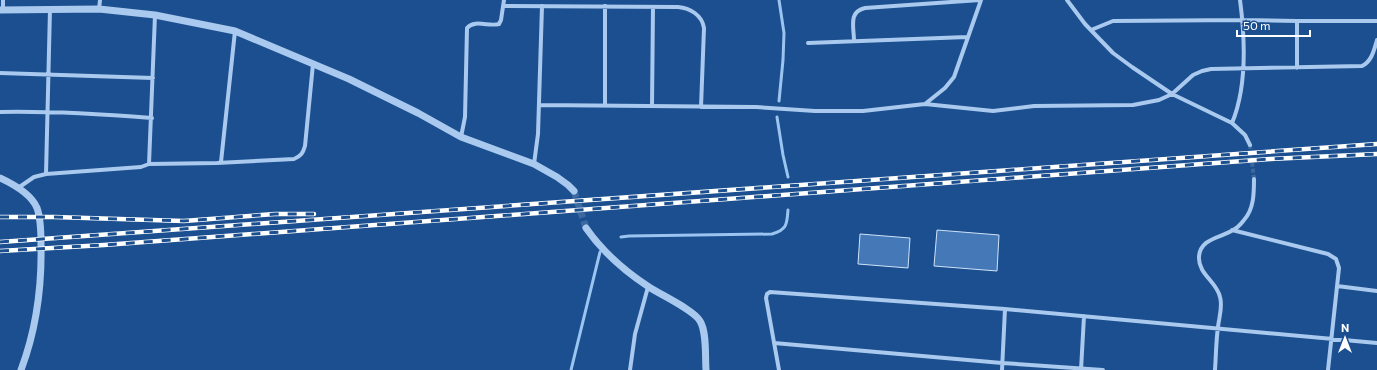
<svg xmlns="http://www.w3.org/2000/svg" width="1377" height="370" font-family="Commissioner,sans-serif">
  <style>
    .lines { fill: none; stroke-linecap: round; stroke-linejoin: round }
    .stream { stroke: #9cc4f0; stroke-width: 3 }
    .building { fill: #4478b7; stroke: #cfe3fa }
    .minor-tunnel { stroke: #3d69a0; stroke-width: 4; stroke-dasharray: 4 2; stroke-linecap: butt }
    .tertiary-tunnel { stroke: #3d69a0; stroke-width: 7; stroke-dasharray: 7 3.5; stroke-linecap: butt }
    .minor { stroke: #a9c9ee; stroke-width: 4 }
    .tertiary { stroke: #a9c9ee; stroke-width: 7 }
    .rail-casing { stroke: #fff; stroke-width: 4.5 }
    .rail { stroke: #1b4f8f; stroke-width: 3; stroke-dasharray: 9; stroke-linecap: butt }
  </style>
  <rect width="100%" height="100%" fill="#1b4f8f"/>
  <g class="lines">
    <path class="stream" d="M779,101L783,60L784,33L779,0
      M777,117L783,155L788,177
      M621,237L629,236L772,234C787,230 787,224 788,210
      M571,370L600,252"/>
  </g>
  <path class="building" d="M937,230L999,235L997,271L934,266Z
    M860,234L910,238L908,268L858,264Z"/>
  <g class="lines">
    <path class="minor-tunnel" d="M1250,145L1254,179"/>
    <path class="tertiary-tunnel" d="M574,191L586,228"/>
    <path class="minor" d="M1067,0L1085,24L1113,53L1132,67L1172,94L1232,123L1245,135L1250,145
      M503,6L678,7C690,8 702,15 704,28L701,107
      M99,9L100,0
      M3,10V0
      M1091,30L1113,21L1243,20L1297,21H1377
      M854,41C854,27 848,12 865,8L980,0
      M808,43L967,37
      M1297,68V21
      M0,73L153,78
      M925,104L945,88L954,77L981,0
      M539,105L756,107L815,111H863L925,104L993,111L1034,106L1133,105L1159,100L1172,94L1193,75L1202,71L1211,69L1362,66C1372,61 1374,50 1377,40
      M605,106V6
      M652,106L653,7
      M0,112C51,111 101,114 152,118
      M1232,123C1247,87 1245,38 1240,0
      M461,137L465,117L467,28C475,19 489,27 499,24L501,20L504,0
      M221,162L235,31
      M149,164L217,163L294,159C301,156 303,153 305,146L313,64
      M534,164L538,134L542,6
      M46,174L50,9
      M18,188L34,177L46,174L141,167L149,164L155,15
      M1232,230L1328,254L1336,259L1339,268L1328,370
      M1337,286L1377,291
      M774,343L1002,363L1103,370
      M630,370L635,334L648,287
      M779,370L766,298L767,294L770,292L1005,309L1377,343
      M1002,370L1005,309
      M1081,370L1084,316
      M1215,370C1216,356 1216,341 1218,327C1219,317 1223,307 1220,297C1217,282 1198,274 1199,257C1200,238 1221,238 1233,230C1237,228 1241,224 1244,220C1254,209 1254,193 1254,179"/>
    <path class="tertiary" d="M0,10L99,9L155,15L235,31L349,79L418,113L461,137L534,164L557,177L568,185L574,191
      M0,178C13,184 31,194 37,208C41,219 41,233 41,244C42,287 36,330 21,370
      M586,228C602,251 626,272 649,287C661,295 694,310 700,321C707,332 705,357 706,370"/>
    <g class="rail-casing">
      <path id="rail" d="M0,217H54L184,221L275,214H314
        M0,242L1377,144
        M0,251L104,245L1270,159L1377,154"/>
    </g>
    <use href="#rail" class="rail"/>
  </g>
  <g transform="translate(1345 338)" stroke="#1b4f8f" stroke-width="3" paint-order="stroke">
  <path d="M0-3L7 15L0 10L-7 15Z" fill="#ffffff"/>
  <text y="-6" font-size="11" font-weight="bold" text-anchor="middle" fill="#ffffff">N</text>
  </g>
  <path d="M1237 30v6h73v-6" fill="none" stroke="#ffffff" stroke-width="2"/>
  <text x="1243" y="30" font-size="12" fill="#ffffff" stroke="#1b4f8f" stroke-width="3" paint-order="stroke">50 m</text>
</svg>
